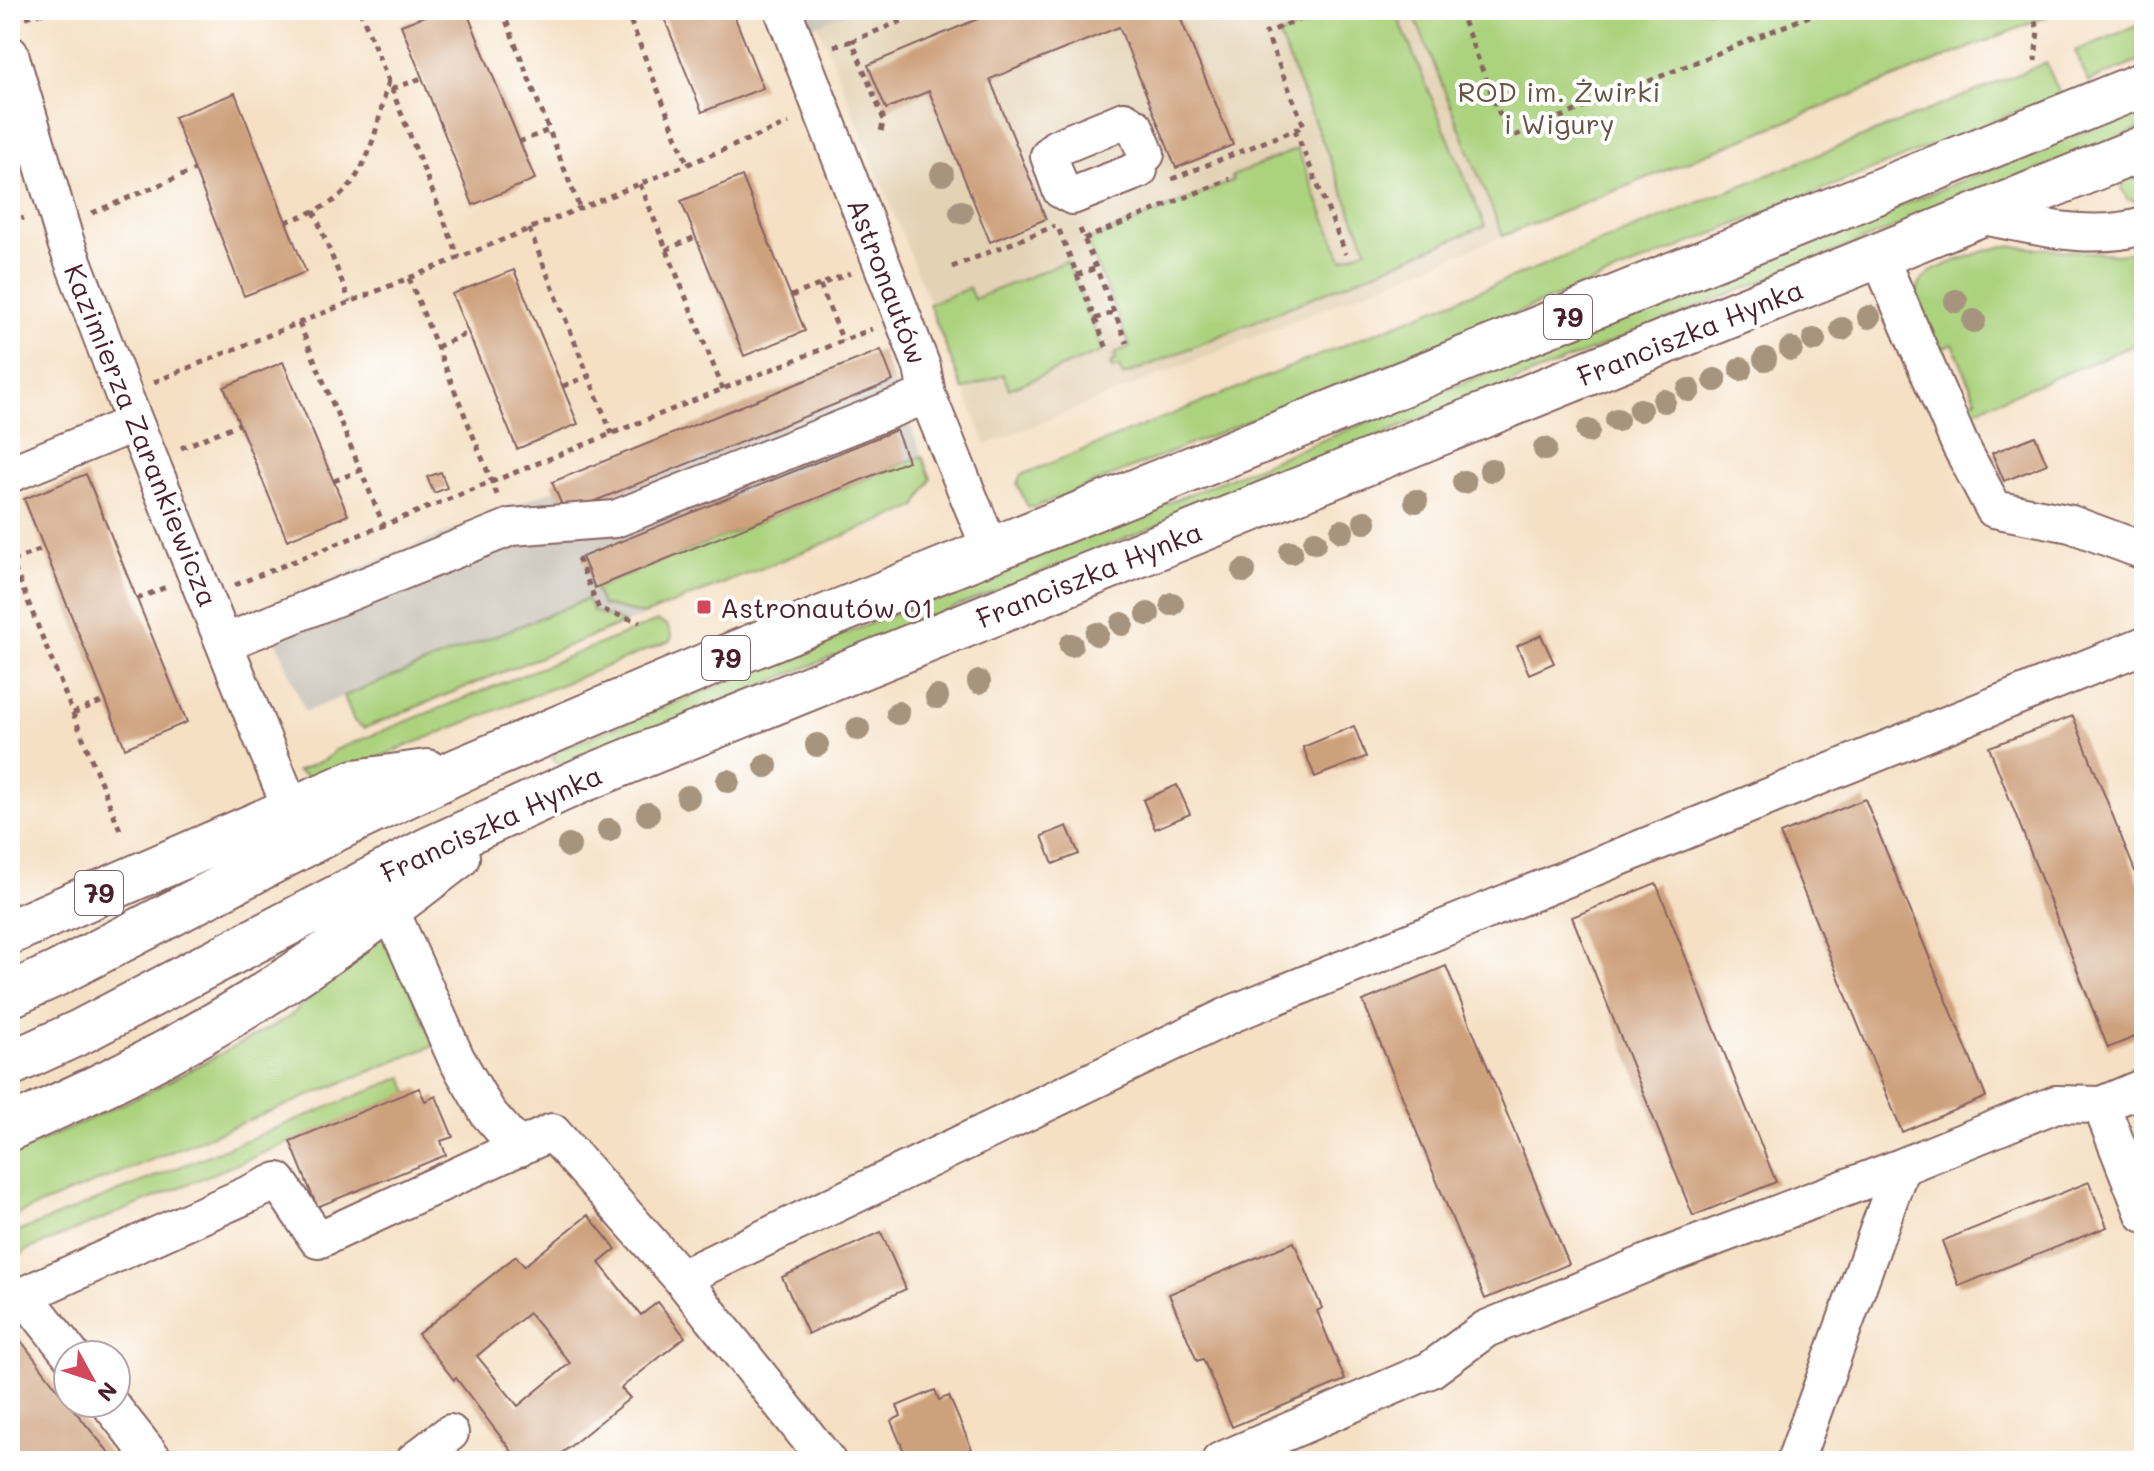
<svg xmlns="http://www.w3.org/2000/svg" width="2154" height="1471" font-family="Mali,sans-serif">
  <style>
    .built { fill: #e3d2b4 }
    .industrial { fill: #c9c3b8 }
    .green { fill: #abd27d; stroke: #7a7854; stroke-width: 2 }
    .building { fill: #cea17d; fill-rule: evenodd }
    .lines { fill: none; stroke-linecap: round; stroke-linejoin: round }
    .minor-casing { stroke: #866361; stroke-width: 40 }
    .major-casing { stroke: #866361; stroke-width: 48 }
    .path { stroke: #866361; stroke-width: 5; stroke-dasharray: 6 6; stroke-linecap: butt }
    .minor { stroke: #fff; stroke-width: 36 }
    .major { stroke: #fff; stroke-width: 44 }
    .tree { fill: #a7947e }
    .poi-dot { fill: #d1495b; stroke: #fff; stroke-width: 3 }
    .labels { text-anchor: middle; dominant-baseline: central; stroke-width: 8; stroke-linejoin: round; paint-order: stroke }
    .shield { fill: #fff; stroke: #80626b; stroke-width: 2 }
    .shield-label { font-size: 26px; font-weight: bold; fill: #4a1f2b }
    .park-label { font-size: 28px; fill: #675544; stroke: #fff }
    .street-label { font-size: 28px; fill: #4a1f2b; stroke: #fff }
    .poi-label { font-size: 28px; fill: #4a1f2b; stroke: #fff; text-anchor: start }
  </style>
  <rect width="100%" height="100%" fill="#fff"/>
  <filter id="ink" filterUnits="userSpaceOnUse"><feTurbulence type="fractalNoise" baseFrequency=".0125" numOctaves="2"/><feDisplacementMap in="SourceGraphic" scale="16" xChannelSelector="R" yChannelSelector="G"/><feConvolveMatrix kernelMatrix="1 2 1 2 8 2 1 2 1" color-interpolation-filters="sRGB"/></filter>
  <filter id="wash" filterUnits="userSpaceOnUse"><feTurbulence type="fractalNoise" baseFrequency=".006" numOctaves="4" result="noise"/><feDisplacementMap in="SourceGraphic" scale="32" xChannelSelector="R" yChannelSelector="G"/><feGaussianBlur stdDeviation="1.8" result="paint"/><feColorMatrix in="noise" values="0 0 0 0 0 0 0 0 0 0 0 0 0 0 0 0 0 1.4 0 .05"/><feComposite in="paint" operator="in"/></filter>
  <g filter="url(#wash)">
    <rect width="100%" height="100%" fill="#f5e0c4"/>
    <path class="built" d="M853,10H1412L1503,236L986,445L818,24Z"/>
    <path class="industrial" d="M802,10H853L809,28Z
      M881,350L931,479L916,507L364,728L354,721L344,696L305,712L263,607L555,489L552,482Z"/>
    <path class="green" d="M1342,10H1395L1485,226L1123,376L1119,367L1112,369L1110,363L1116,360L1114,354L1130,346L1087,241L1233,181L1232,176L1297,149L1342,259L1367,249L1279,36Z
      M1412,10H2063L1503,236Z
      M2144,23V59L2088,82L2075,51Z
      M2046,63L2060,94L1035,507H1028L1017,484L1021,475Z
      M2144,107V127L567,764L557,763L553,759L556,751Z
      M2144,172V198L2134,201L2127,199L2122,189L2125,180Z
      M2005,246L2117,254L2144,251V341L1960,416L1957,408L1976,399L1953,344L1933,352L1915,301C1916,293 1919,283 1925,277C1934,266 1990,249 2005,246Z
      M1067,261L1103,351L1009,389L1003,374L963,390L929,304L969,288L974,299Z
      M922,456L931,479L916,507L644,615L602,605L595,588Z
      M587,599L593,611L624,623L364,728L354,721L344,696Z
      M657,621L667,625L672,637L670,641L324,779H313L297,771L326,759L335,750Z
      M377,937L386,940L435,1045L10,1217V1156L150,1091L288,1018Z
      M403,1077L409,1093L27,1250L10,1264V1235Z"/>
    <g id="blocks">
      <path class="building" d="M440,10H466L535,179L473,205L401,25Z
        M661,10H732L763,88L702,112Z
        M999,10H1177L1233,145L1176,168L1119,27L990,79L1046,219L990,242L929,91L886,109L868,65Z
        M235,93L306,272L244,296L174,117Z
        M742,176L805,331L744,356L681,201Z
        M514,270L578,424L517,449L452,294Z
        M881,350L893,381L565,513L552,482Z
        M283,362L348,515L287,540L224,387Z
        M896,430L908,461L595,588L582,557Z
        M2035,436L2047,464L2004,481L1992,453Z
        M441,472L447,488L434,493L427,477Z
        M86,474L187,722L125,748L24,499Z
        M1541,635L1554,663L1529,674L1517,646Z
        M2073,716L2144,894V1033L2108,1048L1989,747Z
        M1354,726L1366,757L1315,777L1303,747Z
        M1177,785L1190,814L1155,829L1143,800Z
        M1865,799L1986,1097L1902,1132L1780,834Z
        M1067,826L1079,854L1053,864L1042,836Z
        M1656,883L1776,1182L1693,1216L1572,917Z
        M1446,966L1569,1264L1485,1299L1363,1001Z
        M419,1088L425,1101L436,1096L453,1137L441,1141L446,1155L317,1207L290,1141Z
        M2089,1182L2107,1227L1959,1286L1942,1241Z
        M588,1215L616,1249L599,1263L641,1315L658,1302L685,1337L621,1388L630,1398L552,1461H519L456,1378L454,1380L418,1334L516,1256L524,1266ZM529,1313L570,1363L518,1406L477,1356Z
        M881,1232L906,1289L808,1334L782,1277Z
        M1294,1242L1322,1308L1317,1311L1345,1380L1232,1427L1203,1359L1197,1361L1169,1294Z
        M10,1326L68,1403L116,1461H10Z
        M935,1390L939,1400L949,1396L977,1461H908L891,1421L901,1416L897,1406Z"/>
    </g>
  </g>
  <g filter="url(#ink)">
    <use href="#blocks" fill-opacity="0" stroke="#866361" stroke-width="2"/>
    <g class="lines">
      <g class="minor-casing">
        <path id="minor" d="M783,10L922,367L927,395L991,551
          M10,54L65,240L126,401L291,809
          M1139,170L1072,196L1061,190L1049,156L1056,148L1124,120L1135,127L1146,154
          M1978,215C2033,225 2089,242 2144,226
          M1879,256L1960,445L1994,509L2071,524L2144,551
          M10,474L135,423
          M224,643L511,527L615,519L927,395
          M390,909L456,1058L488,1113L519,1148
          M2101,1105L2144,1214
          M681,1278L1234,1013L2144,645
          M71,1355L24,1295L278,1181L318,1240L552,1132L681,1278L827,1461
          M109,1403L155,1461
          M414,1461L450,1433
          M1220,1461L1430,1370L1486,1329L1652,1261L1901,1167L2056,1104L2101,1105L2144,1087
          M1795,1461L1901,1167"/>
      </g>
      <g class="major-casing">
        <path id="major" d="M10,932L355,782L427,772
          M10,995L58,973L329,832L462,769L724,658L2144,84
          M10,1064L80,1032L430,849L582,780L2144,148
          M10,1128C69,1101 129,1074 185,1042C282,988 370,924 457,857"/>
      </g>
      <path class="path" d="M360,10L459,258
        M502,10L580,209
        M626,10L688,165
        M1459,10L1509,138L1824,10
        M2031,10L2038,30L2035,61
        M26,17L53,10
        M834,46L852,41
        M392,89L422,78
        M1295,130L1346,254
        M881,131L884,120L852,41L929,10
        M519,142L549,130
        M1172,179L1304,126L1266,33L1323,10
        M640,184L723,389
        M314,211L350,302
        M92,213L195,170
        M286,222C301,216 318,211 332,202C370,176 378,122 388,81
        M10,223L24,218
        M529,229L612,434
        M1080,229L1127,343
        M1059,230L1108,351
        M1084,239L1230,179
        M666,250L695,237
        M952,267L1055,226
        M1077,275L1096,268
        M409,278L498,497
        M820,285L843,341
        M791,296L850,273
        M1095,319L1114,312
        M299,323L384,526
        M437,347L468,333
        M154,382L789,123
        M563,386L589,376
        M181,448L239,424
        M334,481L361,470
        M10,557L120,830
        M578,558L599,609L640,622
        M12,561L44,548
        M235,585L872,329
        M137,599L166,587
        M73,713L106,700"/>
      <use href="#minor" class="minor"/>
      <use href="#major" class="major"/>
    </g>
    <g class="tree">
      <circle cx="942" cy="174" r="12"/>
      <circle cx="961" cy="212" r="12"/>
      <circle cx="1956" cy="301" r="12"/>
      <circle cx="1869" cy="317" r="12"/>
      <circle cx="1974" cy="321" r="12"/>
      <circle cx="1842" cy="329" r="12"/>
      <circle cx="1814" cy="340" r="12"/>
      <circle cx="1791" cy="349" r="12"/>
      <circle cx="1765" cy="359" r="12"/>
      <circle cx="1741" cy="369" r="12"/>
      <circle cx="1715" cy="380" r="12"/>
      <circle cx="1689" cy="390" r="12"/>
      <circle cx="1664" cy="401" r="12"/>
      <circle cx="1640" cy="410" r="12"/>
      <circle cx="1617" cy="420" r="12"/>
      <circle cx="1588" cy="431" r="12"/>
      <circle cx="1545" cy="449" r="12"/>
      <circle cx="1491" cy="470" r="12"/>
      <circle cx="1464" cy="482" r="12"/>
      <circle cx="1416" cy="501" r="12"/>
      <circle cx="1365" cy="522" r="12"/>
      <circle cx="1342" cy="531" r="12"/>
      <circle cx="1315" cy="542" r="12"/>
      <circle cx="1291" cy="552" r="12"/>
      <circle cx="1244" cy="571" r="12"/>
      <circle cx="1172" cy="604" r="12"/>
      <circle cx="1148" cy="614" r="12"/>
      <circle cx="1122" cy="624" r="12"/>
      <circle cx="1097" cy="634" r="12"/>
      <circle cx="1071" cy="645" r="12"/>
      <circle cx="979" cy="682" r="12"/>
      <circle cx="937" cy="697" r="12"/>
      <circle cx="898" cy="713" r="12"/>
      <circle cx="858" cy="729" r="12"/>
      <circle cx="817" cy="745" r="12"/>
      <circle cx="766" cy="766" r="12"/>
      <circle cx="728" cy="781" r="12"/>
      <circle cx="688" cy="797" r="12"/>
      <circle cx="648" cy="814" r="12"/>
      <circle cx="609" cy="830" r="12"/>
      <circle cx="569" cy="846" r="12"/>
    </g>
  </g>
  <rect class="poi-dot" x="696" y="599" width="16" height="16" rx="4"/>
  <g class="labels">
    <g class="shield">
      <rect x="1544" y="295" width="48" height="44" rx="6"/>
      <rect x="702" y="636" width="48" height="44" rx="6"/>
      <rect x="75" y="871" width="48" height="44" rx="6"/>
    </g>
    <g class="shield-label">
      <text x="1568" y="317">79</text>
      <text x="726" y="658">79</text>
      <text x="99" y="893">79</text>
    </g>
    <g class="park-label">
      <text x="1559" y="91">ROD im. Żwirki<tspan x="1559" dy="32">i Wigury</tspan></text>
    </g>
    <g class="street-label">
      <text transform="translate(888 281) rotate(69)">Astronautów</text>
      <text transform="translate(1690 332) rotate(-22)">Franciszka Hynka</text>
      <text transform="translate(142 435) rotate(68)">Kazimierza Zarankiewicza</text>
      <text transform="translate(1089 574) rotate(-22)">Franciszka Hynka</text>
      <text transform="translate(491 823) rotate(-25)">Franciszka Hynka</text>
    </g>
    <g class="poi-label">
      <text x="720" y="607">Astronautów 01</text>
    </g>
  </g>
  <rect width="2154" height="1471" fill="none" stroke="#fff" stroke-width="40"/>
  <g transform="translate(92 1379) rotate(130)"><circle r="38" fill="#ffffff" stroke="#b7a5aa" stroke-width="2"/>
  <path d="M0-6L14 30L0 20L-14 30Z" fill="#d1495b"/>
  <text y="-12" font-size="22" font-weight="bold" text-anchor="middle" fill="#4a1f2b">N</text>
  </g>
</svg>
